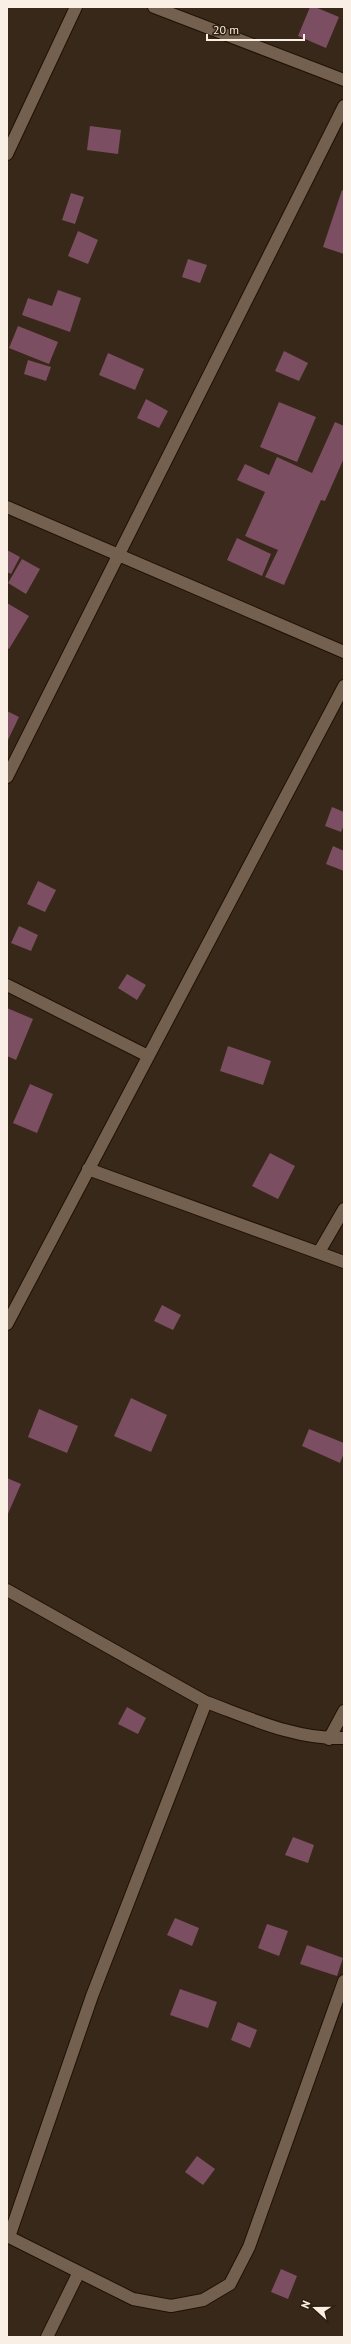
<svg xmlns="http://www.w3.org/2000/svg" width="351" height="2344" font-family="'PT Sans',sans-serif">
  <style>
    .building { fill: #7b4e61 }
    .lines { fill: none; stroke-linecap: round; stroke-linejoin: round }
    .minor-casing { stroke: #1f1103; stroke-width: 14 }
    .minor { stroke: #73604f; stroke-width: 12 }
  </style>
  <rect width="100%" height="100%" fill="#382819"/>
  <path class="building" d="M310,7H315L339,17L326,48L298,36Z
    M90,126L121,130L118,154L87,150Z
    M342,190L344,191V254L323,247Z
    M71,193L84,197L75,224L62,220Z
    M78,231L98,240L88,264L68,256Z
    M188,259L207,265L200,283L182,277Z
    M58,290L81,298L70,332L22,315L28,298L52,306Z
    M18,326L58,342L49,364L9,348Z
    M284,351L308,363L299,381L275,371Z
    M108,353L144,369L135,390L99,375Z
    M28,360L51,367L46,381L24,374Z
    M146,399L168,411L159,428L137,418Z
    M279,402L316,417L297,462L260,447Z
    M335,422L344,426V458L325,501L321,500L284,585L265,577L278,550L245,536L265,492L237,480L245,464L269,475L277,457L312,473Z
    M237,538L271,554L262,576L227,560Z
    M7,550L20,557L11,574L7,572Z
    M22,559L40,569L26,594L8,583Z
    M7,603L29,616L9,649L7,648Z
    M7,711L19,717L7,742Z
    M332,807L344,812V825L341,832L325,826Z
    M333,846L344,851V871L326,864Z
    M38,881L56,890L45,912L27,904Z
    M19,926L38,935L31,951L11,943Z
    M127,974L146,985L137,1000L118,988Z
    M7,1008L33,1019L16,1060L7,1056Z
    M228,1046L271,1061L263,1085L220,1071Z
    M30,1084L53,1094L37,1133L13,1123Z
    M270,1153L295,1166L278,1199L252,1186Z
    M162,1305L181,1315L173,1330L154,1321Z
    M131,1398L167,1415L151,1452L114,1436Z
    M39,1409L78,1426L67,1453L28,1437Z
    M309,1429L344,1443V1453L340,1463L302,1446Z
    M7,1478L21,1484L7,1516Z
    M127,1707L146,1718L138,1734L118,1724Z
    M293,1837L314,1845L308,1863L285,1855Z
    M175,1918L199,1928L192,1946L167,1935Z
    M267,1924L288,1931L279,1956L258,1948Z
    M307,1945L343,1958L337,1976L300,1964Z
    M180,1989L217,2002L208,2028L170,2015Z
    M238,2022L257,2030L250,2048L231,2040Z
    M197,2156L215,2169L203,2185L185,2172Z
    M281,2269L297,2276L288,2299L271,2292Z"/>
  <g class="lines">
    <g class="minor-casing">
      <path id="minor" d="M154,7L344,80
        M7,154L76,7
        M7,507L344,652
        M7,777L344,106
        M7,985L148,1056
        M88,1169L344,1262
        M319,1252L344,1209
        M7,1324L344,686
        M7,1590L206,1702
        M329,1739L344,1711
        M7,2236L133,2299L171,2306L203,2300L230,2284L249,2247L344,1981
        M9,2237L92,1996L206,1702C250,1718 296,1740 344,1738
        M47,2337L79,2272"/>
    </g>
    <use href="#minor" class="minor"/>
  </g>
  <rect width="351" height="2344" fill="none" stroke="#f9efe5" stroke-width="16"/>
  <g transform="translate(315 2308) rotate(291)" stroke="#2e1f0f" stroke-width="3" paint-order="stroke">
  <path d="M0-3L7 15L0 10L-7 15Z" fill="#f9efe5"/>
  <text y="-6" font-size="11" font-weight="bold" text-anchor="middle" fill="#f9efe5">N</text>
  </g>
  <path d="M207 34v6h97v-6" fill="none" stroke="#f9efe5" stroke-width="2"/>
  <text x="213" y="34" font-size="12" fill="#f9efe5" stroke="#2e1f0f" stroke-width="3" paint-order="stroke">20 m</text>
</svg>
